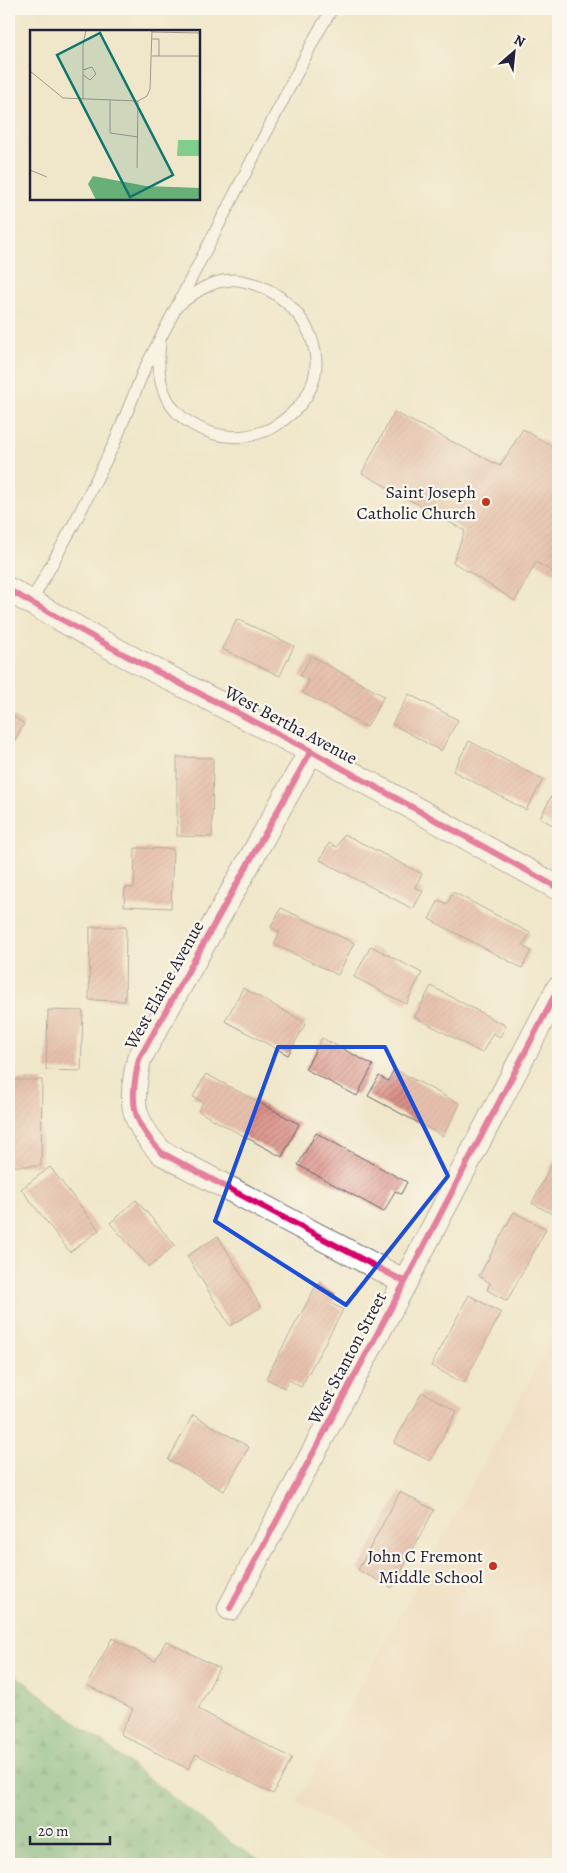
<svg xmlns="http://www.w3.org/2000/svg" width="567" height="1873" font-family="Alegreya,serif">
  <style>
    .built { fill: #f1d5bd }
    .forest { fill: url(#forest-firs); stroke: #45695a }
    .building { fill: url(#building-hatch) }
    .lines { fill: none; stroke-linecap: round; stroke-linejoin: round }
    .lane-casing { stroke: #6a676d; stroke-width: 13 }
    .street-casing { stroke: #6a676d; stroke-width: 26 }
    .lane { stroke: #fff; stroke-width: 11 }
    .street { stroke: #fff; stroke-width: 24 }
    .cycleway-casing { stroke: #fbf7ec; stroke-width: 9 }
    .cycleway { stroke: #d6006c; stroke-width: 6 }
    .marked { fill: none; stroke: #1d4ed8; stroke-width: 4; stroke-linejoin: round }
    .poi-dot { fill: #c8321e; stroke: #fbf7ec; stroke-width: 2 }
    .labels { text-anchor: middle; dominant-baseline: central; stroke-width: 4.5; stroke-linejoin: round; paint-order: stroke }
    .poi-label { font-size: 18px; fill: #22223b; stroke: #fbf7ec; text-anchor: end }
    .street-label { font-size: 18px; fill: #22223b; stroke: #fbf7ec }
    .inset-road { fill: none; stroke: #9e9891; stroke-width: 1 }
    .view { fill: #0f766e; fill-opacity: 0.15; stroke: #0f766e; stroke-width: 2.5 }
    .inset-edge { fill: none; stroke: #22223b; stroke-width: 2.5 }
  </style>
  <defs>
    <pattern id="forest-firs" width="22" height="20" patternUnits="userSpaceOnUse" patternTransform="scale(1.25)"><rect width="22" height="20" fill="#68b078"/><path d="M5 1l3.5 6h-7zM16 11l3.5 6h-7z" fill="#558f64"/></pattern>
    <pattern id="building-hatch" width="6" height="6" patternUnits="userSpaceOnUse" patternTransform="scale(1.25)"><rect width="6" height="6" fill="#da9087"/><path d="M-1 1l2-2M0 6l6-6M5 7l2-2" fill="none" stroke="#b07570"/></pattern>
  </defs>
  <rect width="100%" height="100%" fill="#fbf7ec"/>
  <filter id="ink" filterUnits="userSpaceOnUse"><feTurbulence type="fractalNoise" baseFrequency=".02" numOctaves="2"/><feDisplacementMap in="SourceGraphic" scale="10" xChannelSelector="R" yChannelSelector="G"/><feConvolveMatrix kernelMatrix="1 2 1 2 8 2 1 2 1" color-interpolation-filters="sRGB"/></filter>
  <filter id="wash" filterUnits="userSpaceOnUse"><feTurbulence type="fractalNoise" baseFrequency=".0096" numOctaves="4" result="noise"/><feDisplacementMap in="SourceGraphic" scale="20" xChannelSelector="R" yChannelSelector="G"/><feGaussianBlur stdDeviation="1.12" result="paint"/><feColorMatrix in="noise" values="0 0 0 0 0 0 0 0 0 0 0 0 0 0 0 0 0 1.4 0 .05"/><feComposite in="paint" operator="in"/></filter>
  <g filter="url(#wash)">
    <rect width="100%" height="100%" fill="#f0e7cb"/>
    <path class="built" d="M558,1329V1864H406L296,1803Z"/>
    <path class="forest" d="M9,1670L234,1845L268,1864H9Z"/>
    <g id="blocks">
      <path class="building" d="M394,412L500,466L523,429L558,450V575L536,562L515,601L453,562L465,531L362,473Z
        M237,619L294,646L280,676L222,649Z
        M311,656L384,696L367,727L303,693L309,681L300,676Z
        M409,694L458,720L441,751L392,724Z
        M9,713L24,724L9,750Z
        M469,741L543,780L526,810L453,771Z
        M177,757L213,758L212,837L177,836Z
        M556,787L558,788V828L540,818Z
        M344,834L422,874L415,887L423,891L413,909L320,860L329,843L337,847Z
        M135,848L173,849L171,908L124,906L125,888H134Z
        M453,892L530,933L523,946L531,951L522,968L429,919L439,900L447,904Z
        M281,908L354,943L338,975L274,944L280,932L271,927Z
        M90,927H126L125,1001L89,1000Z
        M371,946L422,973L406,1004L354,977Z
        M431,986L506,1026L500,1037L493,1033L482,1053L415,1017Z
        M243,988L306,1023L288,1055L225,1021Z
        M48,1010L83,1011L81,1071L46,1070Z
        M322,1038L373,1065L357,1096L305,1069Z
        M394,1069L460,1104L443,1136L368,1096L379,1076L388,1081Z
        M206,1074L299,1124L282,1157L198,1111L203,1102L193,1097Z
        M9,1080H42L41,1166H9Z
        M316,1133L407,1182L401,1194L395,1191L384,1212L298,1165Z
        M558,1152V1217L532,1203Z
        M50,1167L99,1230L70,1252L21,1189Z
        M136,1200L175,1245L149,1267L110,1223Z
        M514,1212L546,1229L507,1301L487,1290L490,1283L479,1276Z
        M218,1236L261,1307L230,1326L187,1256Z
        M317,1284L335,1294L331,1303L343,1310L301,1387L289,1380L284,1388L266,1378Z
        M469,1295L501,1313L464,1383L431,1366Z
        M422,1392L457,1411L430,1461L394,1443Z
        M193,1415L249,1447L224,1491L168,1460Z
        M400,1492L434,1510L392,1588L358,1570Z
        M112,1638L155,1661L166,1641L219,1668L198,1709L292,1758L273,1794L196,1754L188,1769L120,1734L133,1709L87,1685Z"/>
    </g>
  </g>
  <g filter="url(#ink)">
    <use href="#blocks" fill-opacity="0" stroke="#6a676d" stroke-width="1"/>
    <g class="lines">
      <g class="lane-casing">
        <path id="lane" d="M160,343C156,375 161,405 190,423C213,437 237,441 262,432C273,429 282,422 291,414C339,373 312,308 260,286C251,283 240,279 231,280C211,281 195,292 180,304
          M31,602L75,522L114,444L144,370L317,34L332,9"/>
      </g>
      <g class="street-casing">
        <path id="street" d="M9,590L125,655L311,751L558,888
          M311,751L139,1059C130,1102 130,1120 162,1153L405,1282
          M230,1608L405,1282L558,989"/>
      </g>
      <use href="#lane" class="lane"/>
      <use href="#street" class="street"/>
      <g class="cycleway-casing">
        <path id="cycleway" d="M9,590L125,655L311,751L558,888
          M311,751L139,1059C130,1102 130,1120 162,1153L405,1282
          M230,1608L405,1282L558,989"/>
      </g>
      <use href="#cycleway" class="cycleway"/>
    </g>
  </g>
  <path d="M0 0H567V1873H0ZM278,1047H385L448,1176L346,1305L215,1221Z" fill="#f0e7cb" fill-opacity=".55" fill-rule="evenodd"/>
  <path class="marked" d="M278,1047H385L448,1176L346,1305L215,1221Z"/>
  <g class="poi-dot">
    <circle cx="486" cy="502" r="5"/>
    <circle cx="493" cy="1566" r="5"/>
  </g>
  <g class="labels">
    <g class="poi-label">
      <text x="476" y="492">Saint Joseph<tspan x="476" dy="21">Catholic Church</tspan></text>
      <text x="483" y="1556">John C Fremont<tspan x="483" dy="21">Middle School</tspan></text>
    </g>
    <g class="street-label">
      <text transform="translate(291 725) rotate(28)">West Bertha Avenue</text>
      <text transform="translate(164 985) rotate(-61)">West Elaine Avenue</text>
      <text transform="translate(347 1358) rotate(-62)">West Stanton Street</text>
    </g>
  </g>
  <g transform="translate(30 30)">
    <rect width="170" height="170" fill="#f0e7cb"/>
    <path d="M63,146L116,156L170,158V170H66L58,154Z" fill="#68b078"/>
    <path d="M148,110H170V126H147Z" fill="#80cd8c"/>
    <path class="inset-road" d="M122,2L170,3M122,9H129V26M122,26H170M0,41L33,68L108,71L117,66L120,59L122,0M53,45L60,50L66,44L62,37L53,40M53,69V15L56,0M80,70V103L108,107M107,138L108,71M0,140L17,147"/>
    <path class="view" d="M70,3L143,145L100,167L27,25Z"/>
    <rect width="170" height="170" class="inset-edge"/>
  </g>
  <rect width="567" height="1873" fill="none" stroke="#fbf7ec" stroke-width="30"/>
  <g transform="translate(514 52) rotate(27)" stroke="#fbf7ec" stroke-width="4" paint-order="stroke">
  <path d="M0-4L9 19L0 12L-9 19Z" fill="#22223b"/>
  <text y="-8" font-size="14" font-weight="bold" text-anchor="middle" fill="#22223b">N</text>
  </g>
  <path d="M30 1836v8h80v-8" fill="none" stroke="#22223b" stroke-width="2.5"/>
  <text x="38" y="1836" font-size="15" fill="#22223b" stroke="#fbf7ec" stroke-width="4" paint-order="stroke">20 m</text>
</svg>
